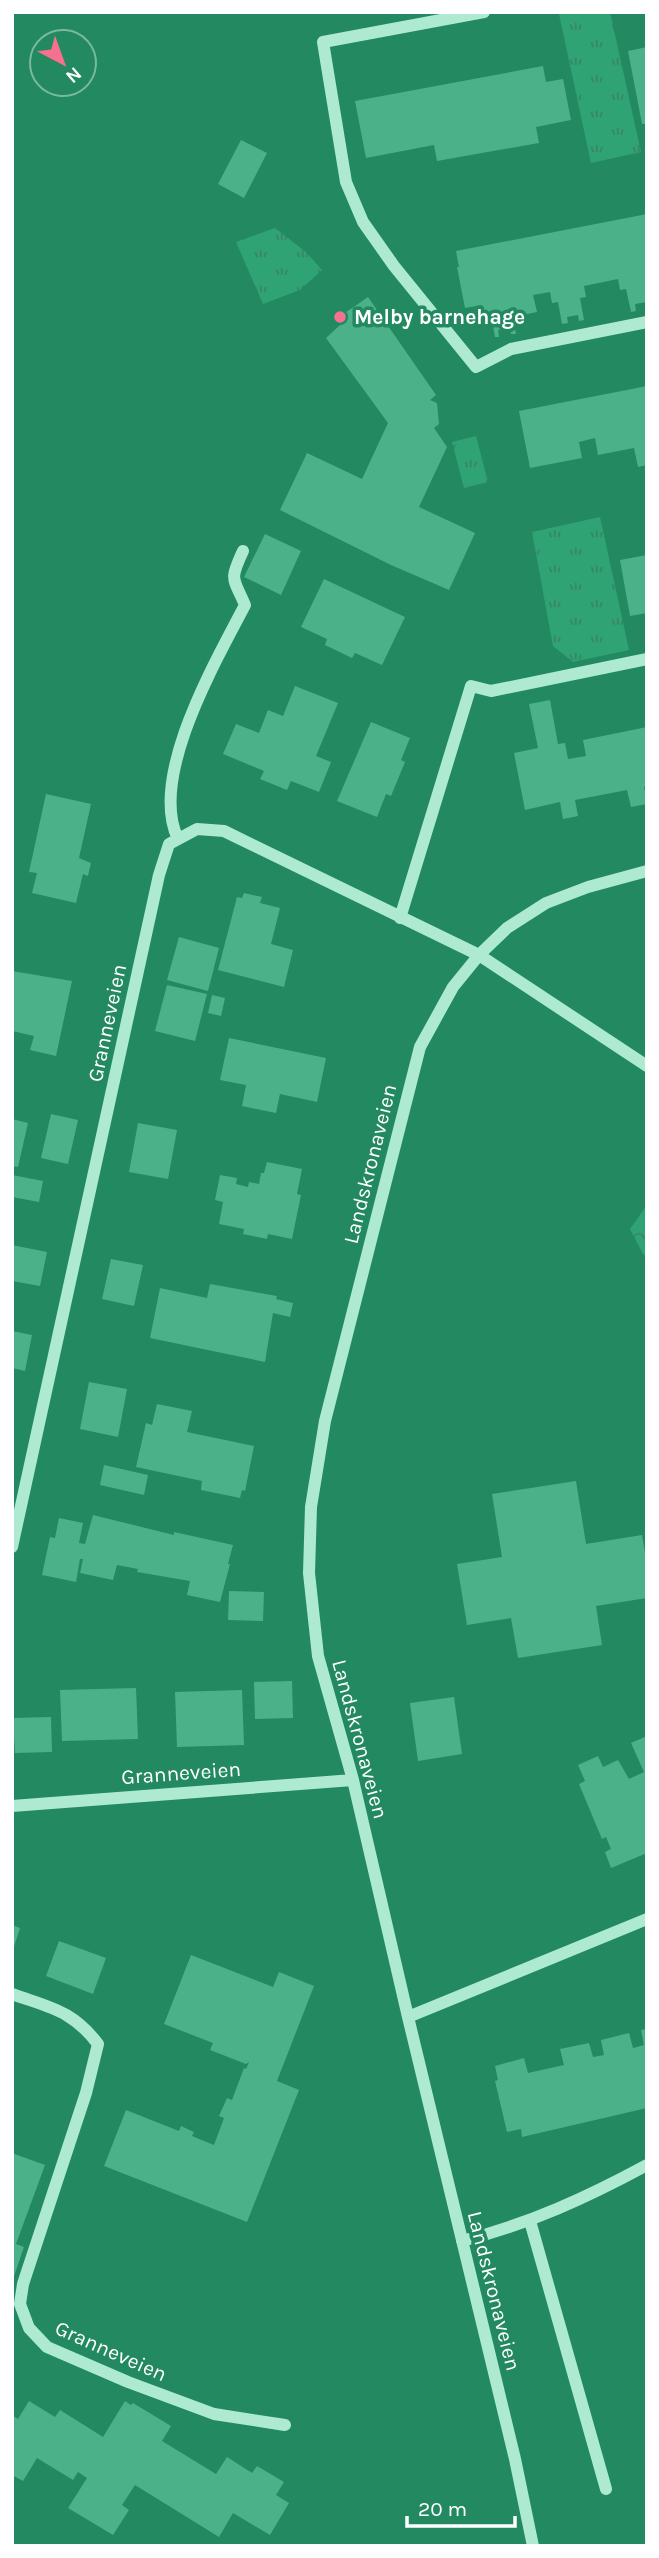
<svg xmlns="http://www.w3.org/2000/svg" width="659" height="2558" font-family="Karla,sans-serif">
  <style>
    .forest { fill: url(#forest-crowns) }
    .park { fill: url(#park-tufts) }
    .building { fill: #4bb188 }
    .lines { fill: none; stroke-linecap: round; stroke-linejoin: round }
    .minor { stroke: #aeead2; stroke-width: 12 }
    .poi-dot { fill: #f67090; stroke: #228961; stroke-width: 2.5 }
    .labels { text-anchor: middle; dominant-baseline: central; stroke-width: 7; stroke-linejoin: round; paint-order: stroke }
    .poi-label { font-size: 21px; font-weight: bold; fill: #fff; stroke: #228961; text-anchor: start }
    .street-label { font-size: 21px; fill: #fff; stroke: #228961 }
  </style>
  <defs>
    <pattern id="forest-crowns" width="20" height="18" patternUnits="userSpaceOnUse" patternTransform="scale(1.75)"><rect width="20" height="18" fill="#2fa374"/><path d="M2 6a3 3 0 1 1 6 0M12 15a3 3 0 1 1 6 0" fill="none" stroke="#398566"/></pattern>
    <pattern id="park-tufts" width="24" height="20" patternUnits="userSpaceOnUse" patternTransform="scale(1.75)"><rect width="24" height="20" fill="#2fa374"/><path d="M3 7l-1-3M5 7V3M7 7l1-3M15 17l-1-3M17 17v-4M19 17l1-3" fill="none" stroke="#398566"/></pattern>
  </defs>
  <rect width="100%" height="100%" fill="#228961"/>
  <path class="forest" d="M647,1205V1256L643,1254L630,1229Z"/>
  <path class="park" d="M565,12H610L641,152L591,163L559,14Z
    M275,228L306,252L322,270L300,290L263,304L236,242Z
    M476,436L488,482L464,488L452,442Z
    M600,517L629,650L573,662L553,646L532,532Z"/>
  <path class="building" d="M647,47V124H642L628,51Z
    M543,66L546,82L563,79L571,120L536,127L539,143L437,161L434,145L366,158L355,101Z
    M241,140L267,153L244,198L218,184Z
    M647,214V302L635,304L636,311L631,312L626,289L620,290L618,279L584,286L586,297L580,298L584,320L579,321L578,315L567,317L568,323L562,324L558,302L552,303L550,292L533,295L537,312L518,316L517,309L511,310L516,334H511L510,328L498,330L499,337H495L491,315L484,316L482,305L465,308L457,267H459L456,251Z
    M368,297L436,395L430,400L437,403L439,424L434,428L447,447L419,507L475,533L449,590L391,565L280,510L307,453L362,479L388,423L326,338L340,325L336,319Z
    M647,386V465L638,467L634,448L598,455L595,438L579,442L582,458L530,468L519,411Z
    M265,534L301,551L281,595L244,577Z
    M647,555V613L630,616L620,560Z
    M324,579L405,617L382,665L355,653L352,658L325,645L327,639L301,627Z
    M295,686L338,703L316,756L331,762L319,792L291,781L287,790L260,779L264,771L223,754L236,724L259,733L268,710L283,716Z
    M550,700L558,744L565,743L568,759L586,756L583,740L647,727V786L644,787L647,804L631,807L627,790L575,800L578,816L563,819L560,802L525,810L514,753L538,748L529,704Z
    M371,722L410,738L401,760L405,762L391,796L386,794L377,817L337,801Z
    M46,794L91,804L79,858L91,863L88,876L83,874L76,903L32,893L37,873L29,872Z
    M244,893L262,897L260,903L280,908L271,944L293,950L284,987L218,970L237,897L242,898Z
    M179,937L219,948L208,991L167,980Z
    M12,971L72,981L56,1056L30,1050L34,1036L12,1031Z
    M167,985L207,994L195,1041L155,1031Z
    M212,995L225,998L221,1016L208,1013Z
    M229,1038L326,1058L317,1102L280,1094L276,1113L242,1106L246,1085L220,1080Z
    M51,1114L78,1120L68,1164L41,1158Z
    M12,1119L28,1123L18,1167L12,1166Z
    M138,1123L177,1130L168,1179L129,1172Z
    M267,1162L302,1169L297,1194L301,1195L292,1239L268,1234L267,1239L243,1234L244,1229L219,1224L223,1202L215,1200L220,1175L237,1178L236,1184L248,1187L249,1182L259,1184L261,1173H264Z
    M12,1175L43,1181L39,1202L12,1197Z
    M12,1245L47,1252L40,1286L12,1281Z
    M111,1259L143,1265L134,1306L102,1299Z
    M210,1284L277,1296L276,1299L293,1303L290,1317L273,1313L265,1362L150,1338L160,1288L207,1298Z
    M12,1331L32,1335L25,1371L12,1368Z
    M89,1382L127,1389L118,1437L80,1429Z
    M157,1404L192,1411L187,1432L254,1446L245,1491L242,1490L240,1498L201,1490L202,1481L136,1467L146,1423L152,1425Z
    M104,1465L148,1475L144,1495L100,1485Z
    M576,1481L586,1544L642,1535L647,1565V1598L596,1606L602,1645L518,1658L511,1618L467,1625L457,1564L502,1557L492,1494Z
    M93,1515L174,1535V1532L233,1545L228,1564H230L220,1602L187,1595L190,1581L137,1572L138,1569L117,1565L113,1580L80,1573L83,1559H80L76,1582L42,1575L50,1537L55,1538L59,1518L83,1523L79,1543L85,1544Z
    M229,1591L264,1592L263,1621L228,1620Z
    M292,1681L293,1718L255,1719L254,1682Z
    M136,1688L138,1739L62,1741L60,1690Z
    M242,1690L244,1745L177,1747L175,1692Z
    M454,1697L462,1754L418,1761L410,1703Z
    M51,1717L52,1752L15,1753L13,1718Z
    M647,1736V1853L611,1868L605,1852L611,1849L606,1837L602,1839L579,1784L585,1781L578,1765L598,1756L603,1767L618,1760L629,1779L644,1772L631,1743Z
    M12,1925L20,1928L13,1950L12,1949Z
    M59,1941L106,1958L93,1994L46,1976Z
    M191,1955L273,1987L279,1972L314,1986L277,2081L299,2090L247,2222L104,2166L126,2110L179,2131L181,2126L194,2132L192,2136L214,2145L224,2118L219,2116L227,2098L232,2100L244,2068L246,2069L249,2062L246,2064L210,2050L213,2043L164,2024Z
    M647,2029V2108L522,2137L521,2129L507,2132L495,2081L498,2080L495,2066L524,2058L528,2073L564,2065L560,2049L589,2043L593,2057L604,2055L601,2040L629,2033L633,2048L644,2045L641,2030Z
    M12,2153L45,2165L16,2244L24,2247L13,2279Z
    M29,2401L55,2417L60,2410L103,2437L125,2401L131,2405L133,2403L171,2426L162,2441L216,2474L227,2457L252,2473L257,2466L284,2482L276,2495L289,2503L270,2535L233,2513L219,2537L135,2485L122,2505L129,2510L113,2535L68,2508L87,2478L78,2472L73,2480L37,2458L23,2481L12,2475V2415L18,2419Z"/>
  <g class="lines">
    <path class="minor" d="M484,12L323,42L346,182L363,222L394,266L476,367L511,349L647,322
      M178,839C148,777 216,661 245,605C233,577 229,581 243,551
      M400,918L471,686L491,691L647,659
      M12,1547L159,875L169,844L197,829L224,831L479,955L647,1066
      M12,1806L353,1780
      M12,1994C51,2008 72,2010 98,2044L86,2093L23,2284L20,2304L29,2328L47,2347L128,2382L214,2414L285,2425
      M408,2017L647,1919
      M530,2221L606,2489
      M462,2241C529,2224 586,2198 647,2165
      M533,2546L515,2459L408,2017L353,1780L318,1656L309,1573L311,1507L325,1421L420,1047L453,987L479,955L507,928L546,903L588,887L647,871"/>
  </g>
  <circle class="poi-dot" cx="340" cy="317" r="7"/>
  <g class="labels">
    <g class="poi-label">
      <text x="354" y="317">Melby barnehage</text>
    </g>
    <g class="street-label">
      <text transform="translate(107 1023) rotate(-78)">Granneveien</text>
      <text transform="translate(370 1164) rotate(-76)">Landskronaveien</text>
      <text transform="translate(360 1739) rotate(75)">Landskronaveien</text>
      <text transform="translate(181 1773) rotate(-4)">Granneveien</text>
      <text transform="translate(494 2291) rotate(76)">Landskronaveien</text>
      <text transform="translate(111 2351) rotate(24)">Granneveien</text>
    </g>
  </g>
  <rect width="659" height="2558" fill="none" stroke="#ffffff" stroke-width="28"/>
  <g transform="translate(63 63) rotate(139)"><circle r="33" fill="#228961" stroke="#7ab8a0" stroke-width="2"/>
  <path d="M0-5L12 26L0 18L-12 26Z" fill="#f67090"/>
  <text y="-10" font-size="19" font-weight="bold" text-anchor="middle" fill="#ffffff">N</text>
  </g>
  <path d="M407 2516v10h108v-10" fill="none" stroke="#ffffff" stroke-width="3.5"/>
  <text x="418" y="2516" font-size="21" fill="#ffffff" stroke="#228961" stroke-width="5" paint-order="stroke">20 m</text>
</svg>
